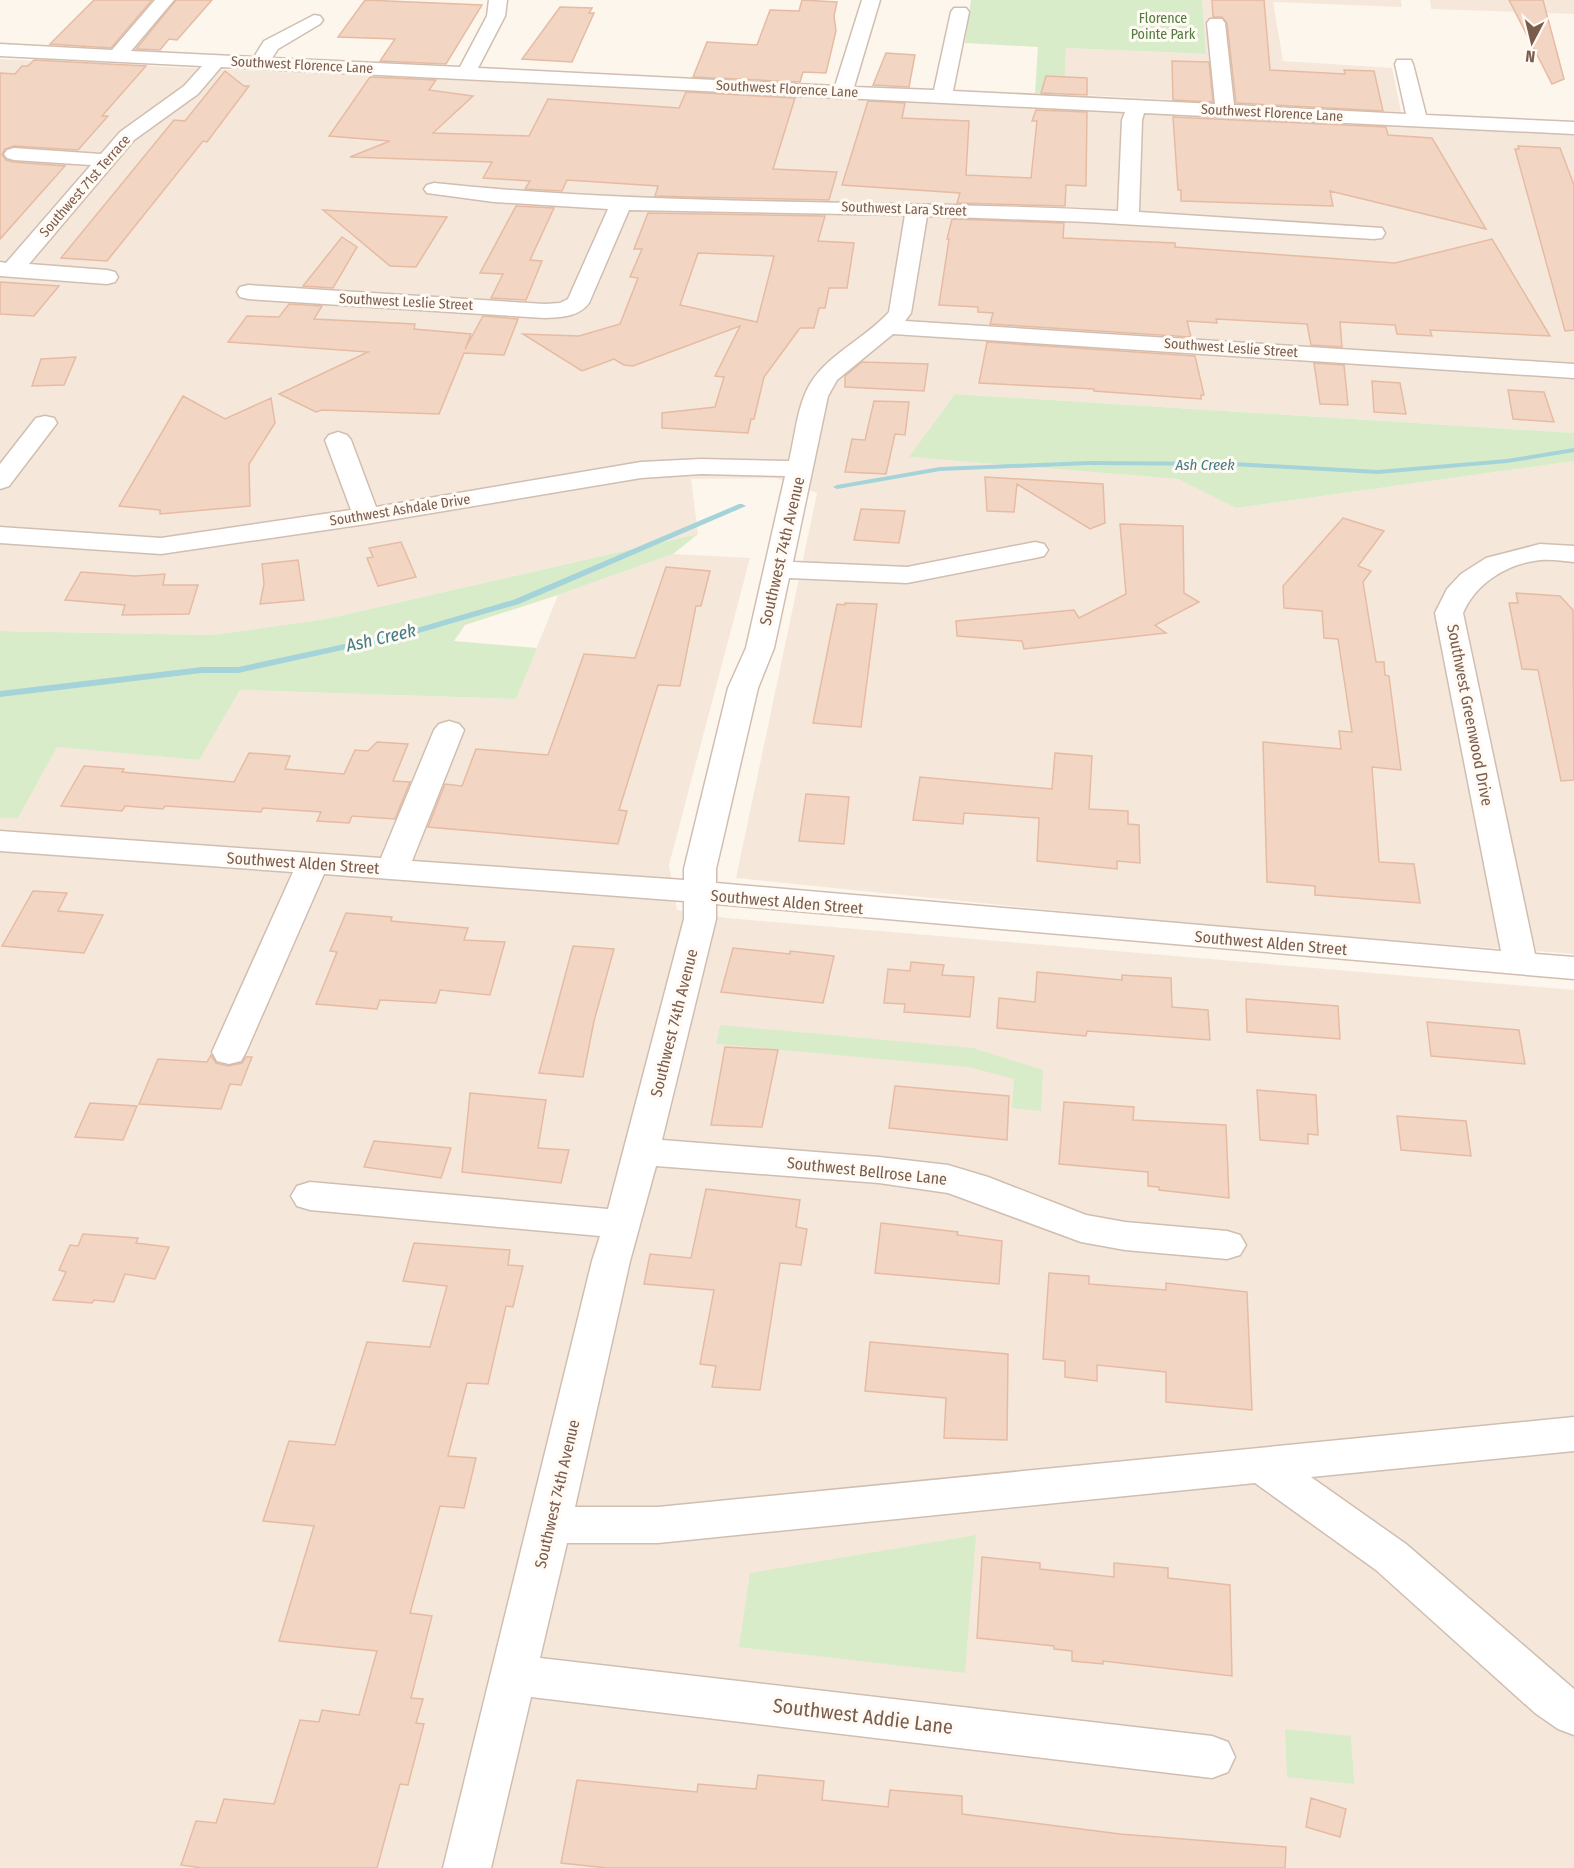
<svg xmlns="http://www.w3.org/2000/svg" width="1574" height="1868" font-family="'Fira Sans Condensed',sans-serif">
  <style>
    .residential { fill: #f5e8da }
    .green { fill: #d8ecc9 }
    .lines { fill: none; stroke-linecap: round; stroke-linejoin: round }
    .stream { fill: #a5d3da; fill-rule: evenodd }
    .building { fill: #f3d5c3; stroke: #e6bba3; stroke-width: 1.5; fill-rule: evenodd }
    .minor-casing { stroke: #d1beb0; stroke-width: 3 }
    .minor { fill: #fff; fill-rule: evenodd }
    .labels { text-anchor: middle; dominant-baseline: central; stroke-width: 6; stroke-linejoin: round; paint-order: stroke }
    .far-park-label { font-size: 14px; fill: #537a41; stroke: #fffaf3 }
    .far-street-label { font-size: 14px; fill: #7a5c4d; stroke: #fffaf3 }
    .far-water-label { font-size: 15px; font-style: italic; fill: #437c86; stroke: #fffaf3 }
    .street-label { font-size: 16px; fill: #7a5c4d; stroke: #fffaf3 }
    .water-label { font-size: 18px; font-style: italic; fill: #437c86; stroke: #fffaf3 }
    .near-street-label { font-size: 20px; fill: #7a5c4d; stroke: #fffaf3 }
  </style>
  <rect width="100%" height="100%" fill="#fdf6ec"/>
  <path class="residential" d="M1202,0H1401L1402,7L1273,2L1283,61L1392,68L1401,112L1064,94L1066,48L1206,54Z
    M1430,0H1574V14L1431,9Z
    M0,59L1113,111L1574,135V433L956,394L909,457L1178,479L1236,508L1574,461V954L1228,928L736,878L817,493L776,478L691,479L698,534L326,619L213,635L0,631Z
    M673,554L750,558L669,865L677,910L727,918L1574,990V1868H0V818H18L57,746L198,760L240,690L516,699L558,595Z"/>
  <path class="green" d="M971,0H1202L1206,54L1066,48L1064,94L1035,93L1038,47L965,43Z
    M955,394L1574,433V461L1236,508L1178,479L909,457Z
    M698,534L673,554L558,595L465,625L454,641L537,648L516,699L240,690L199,760L57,747L18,818H0V631L213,635L326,619Z
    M720,1025L973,1048L1043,1070L1041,1111L1012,1108L1014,1079L969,1067L716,1044Z
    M976,1535L965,1673L739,1647L750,1573Z
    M1285,1729L1351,1736L1354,1784L1287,1777Z"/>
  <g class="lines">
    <path class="stream" d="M1574,448V452L1507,463L1378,474L1233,466L1089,465L940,471L837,489L833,487L837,485L940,467L1089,461L1233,462L1378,470L1507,459Z
      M739,504H742L746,506L519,604L415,634L238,673H202L0,697V691L202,667H238L410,630L513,600Z"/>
  </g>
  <path class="building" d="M94,0H152L111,48L50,44Z
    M176,0H212L177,40L169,39L160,50L136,49Z
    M365,0L482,5L446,64L380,61L395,39L338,37Z
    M802,0L837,2L834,16L836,31L826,73L803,72L800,82L693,77L707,42L757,45L770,10L799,11Z
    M1212,0H1264L1270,70L1345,74L1344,70L1374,71L1383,111L1236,103L1227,23L1222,17H1213Z
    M1509,0H1543L1564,79L1552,84Z
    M560,7L592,8L589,13H594L572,62L522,59Z
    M886,53L915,55L909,87L873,85Z
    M34,60L146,66L102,116H108L78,150L14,146L5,149L2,155L6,160L13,162L65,166L0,239V73L15,74L22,66H28Z
    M1172,61L1209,62L1213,102L1173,100Z
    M225,71L244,86H249L207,142L203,141L107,261L61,258L174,120L185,121Z
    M1046,76L1087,78V95L1041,93Z
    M370,77L436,80L429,90L473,96L433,133L529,136L548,99L679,108L686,92L795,98L773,169L837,172L829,200L690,197L655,196L658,186L567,180L562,191L525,189L530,181L483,178L492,162L350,157L390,141L329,136Z
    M868,101L905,103L902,118L969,121L966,175L1031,178L1037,121H1032L1036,110L1087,112L1086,186L1066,185L1065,206L957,203L960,193L842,185Z
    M1173,117L1386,127L1388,135L1432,138L1486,229L1330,191L1333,206L1181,201V190H1178Z
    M1518,146L1560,148L1574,185V330L1565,331L1515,149H1519Z
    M516,206L554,208L530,260L542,261L526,300L491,298L503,274L480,273Z
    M323,210L447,217L416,267L390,266Z
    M648,213L825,216L818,241L854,243L847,288H829L825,308H819L814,328H800L764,377L754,419H751L748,433L662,428V413L715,407L724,377L715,376L740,326L633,366L624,365L614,359L582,371L523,334L579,336L620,324L638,278L630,277L642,249H634ZM698,253L774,256L757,322L680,305Z
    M952,219L1064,223L1063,238L1175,243V247L1395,263L1492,239L1550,336L1430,330L1432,336L1397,334L1395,325L1340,322L1342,347L1311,345L1307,324L1216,319L1217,323L1187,321L1191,337L990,324L993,313L978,312V307L939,305L949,239H947Z
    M342,237L357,247L333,288L303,286Z
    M0,282L59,286L34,316L0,314Z
    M289,304L322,306L314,319L415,324L414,329L471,334L465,349L483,316L518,319L504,355L464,353L439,414L322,410L316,412L279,394L368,352L228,342L247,316L279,317Z
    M987,342L1195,356L1204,395H1201V399L1094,391V389L979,383Z
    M76,357L64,385L32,386L41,359Z
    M862,362L928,364L924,391L845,387V376Z
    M1314,363L1344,365L1348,405L1320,404Z
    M1372,381L1400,383L1406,414L1374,412Z
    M1508,390L1544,392L1554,422L1513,419Z
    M183,396L225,419L271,398L275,423L249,464L250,506L160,514V510L119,506Z
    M874,401L909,402L905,435L895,434L886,474L845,472L852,439L865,440Z
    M985,477L1103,484L1105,523L1090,529L1017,484L1014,512L987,511Z
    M861,509L905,511L899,543L854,540Z
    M1343,518L1384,531L1358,566L1371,571L1363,582L1376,662H1384L1385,675L1389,676L1401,770L1372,767L1379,862L1414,864L1420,903L1315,895V886L1267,882L1263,742L1341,749L1339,731L1352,732L1338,639L1324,638L1322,611L1284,608L1283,586Z
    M1120,524L1183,526L1184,593L1199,602L1155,625L1166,633L1024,649L1022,641L957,636L956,621L1074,610L1079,618L1126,594Z
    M401,542L416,577L378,586L367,558L373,557L369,548Z
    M298,560L304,600L260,604L264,584L262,564Z
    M666,567L710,571L701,606H696L680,686L658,685L619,810L627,811L618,844L428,827L445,784L462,786L476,749L548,755L584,654L635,658Z
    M81,572L135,576L165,574L163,585H198L189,614L122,615L125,605L65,600Z
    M1516,593L1560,596L1573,610L1574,780L1561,781L1538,670L1522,669L1509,603H1518Z
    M845,603L877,604L861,727L813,723L837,604L845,605Z
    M377,742L408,744L393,781L410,782L395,819L352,816L349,823L317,821L321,812L263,808L261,812L165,806L163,809L125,806L122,811L61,806L84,766L124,769L122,772L234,782L249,753L290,756L285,769L344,774L355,750L368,751Z
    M1055,753L1092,756L1089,809L1128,811V824L1139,825L1140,863L1117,861V869L1037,861L1039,818L964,813L963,824L913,820L920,777L1052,789Z
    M806,794L849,797L844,844L799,841Z
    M33,891L67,893L58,911L103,915L84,953L2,946Z
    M346,913L392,917L391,921L468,928L464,940L505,942L490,995L440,990L436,1003L380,1000L377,1009L316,1004L337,952L330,951Z
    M573,946L614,949L594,1021L583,1077L539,1073Z
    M733,948L790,954V951L834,956L823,1003L721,992Z
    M911,962L944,965L942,975L974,977L970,1017L904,1012L905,1004L884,1003L888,969L910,971Z
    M1037,972L1122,980V975L1171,978L1172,1007L1208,1010L1210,1040L1087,1031L1086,1036L997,1028L999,998L1035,1002Z
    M1246,999L1338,1006L1340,1039L1247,1032Z
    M1427,1022L1519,1030L1525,1064L1431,1056Z
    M725,1047L778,1050L762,1127L711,1125Z
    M211,1055L216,1063L228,1066L242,1063L246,1057H252L241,1085L230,1084L221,1109L139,1104L158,1059L207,1062Z
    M895,1086L1009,1096L1007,1140L889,1128Z
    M1257,1090L1316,1095L1318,1135L1308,1134V1144L1260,1140Z
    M470,1093L546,1100L538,1148L569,1150L561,1183L462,1172Z
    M1064,1102L1134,1107L1133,1120L1226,1125L1229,1198L1159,1190V1187L1148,1186V1172L1059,1164Z
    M90,1103L137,1106L123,1140L75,1137Z
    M1397,1116L1466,1121L1471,1156L1401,1150Z
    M374,1141L451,1148L441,1178L364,1167Z
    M706,1189L800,1200L796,1227L807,1229L801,1265L780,1263L760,1390L712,1387L716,1366L700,1364L714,1290L644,1284L650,1254L691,1258Z
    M881,1223L958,1232L957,1235L1002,1241L999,1284L875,1273Z
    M83,1234L138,1238L136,1243L169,1247L155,1279L125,1274L114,1302L94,1300L92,1303L53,1300L66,1272L59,1270L70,1245L78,1246Z
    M414,1243L510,1250L508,1265L523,1266L513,1307L506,1306L488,1384L467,1383L448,1456L476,1458L464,1508L440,1506L410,1613L432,1616L411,1698L423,1699L416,1723L424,1724L408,1785L400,1784L377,1868H202L181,1865L196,1821L216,1823L224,1799L274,1804L300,1720L319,1722L322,1710L359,1715L377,1651L279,1641L314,1526L263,1521L289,1441L335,1445L367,1342L430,1347L447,1286L403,1281Z
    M1049,1273L1089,1276V1284L1166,1290V1283L1247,1292L1252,1410L1166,1402V1372L1097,1365V1381L1065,1377V1361L1043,1359Z
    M870,1342L1008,1354L1007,1440L944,1438L946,1398L865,1391Z
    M982,1557L1040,1563V1569L1114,1577V1563L1168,1568V1578L1230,1585L1232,1676L1103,1661V1664L1072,1661V1651L1054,1649V1646L977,1638Z
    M758,1775L824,1781L822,1800L888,1807L890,1790L962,1796V1814L1120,1834L1286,1847L1285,1868H607L561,1863L577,1780L697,1792L698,1784L756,1789Z
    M1311,1798L1346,1809L1340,1837L1306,1827Z"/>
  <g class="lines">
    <g class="minor-casing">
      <path id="minor" d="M155,0H174L131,51L254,57L264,41L314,15L320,16L323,20L320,24L278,49L272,58L460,67L487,16L489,0H507L505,16L478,68L835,86L862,0H880L854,87L934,90L951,12L954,8H966L969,12L953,91L1215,104L1207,23L1210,19H1222L1225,23L1234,105L1406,114L1395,64L1397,60H1411L1413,64L1426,115L1574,122V134L1144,113L1142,120L1139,212L1382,228L1385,233L1382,238L1374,239L1088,222L927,216L911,313L905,321L1574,364V378L893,334L837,380L828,396L793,562L907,567L1035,542L1044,544L1048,550L1044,556L1035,558L907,583L789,578L774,648L758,688L716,869V883L1501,951L1435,613L1447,589L1461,574L1486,558L1540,544L1574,546V562C1563,561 1551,559 1541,560C1508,563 1476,583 1463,613L1535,954L1574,957V979L716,904V919L662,1140L879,1157L948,1165L988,1177L1086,1215L1125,1222L1227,1231L1240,1235L1246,1245L1240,1255L1227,1259L1125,1250L1081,1242L948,1193L879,1183L656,1166L630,1261L575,1507H658L1574,1417V1451L1311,1477L1406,1544L1574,1689V1735L1558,1729L1535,1713L1376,1570L1255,1483L658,1543H567L540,1658L1212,1736L1228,1742L1235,1757L1228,1772L1212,1778L531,1697L491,1868H443L592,1261L600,1236L310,1210L297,1206L291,1196L297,1186L310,1182L608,1209L684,919V901L324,874L246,1052L241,1061L229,1064L217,1061L212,1052L293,872L0,851V831L381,858L434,730L439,724L449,721L459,724L464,730L412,861L684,880V869L728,688L746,648L785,476L701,474L641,478L366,524L161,554L0,543V527L161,538L351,510L325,440L329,435L338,432L347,435L351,440L376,507L641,462L701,459L789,461C795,437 797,406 810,384C828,354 866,338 889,312L905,215L629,210L589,303C579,317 561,317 545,318L248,299L240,297L237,292L240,287L248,285L545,304L560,303L568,299L608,209L494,202L427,193L424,189L427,185L434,183C661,207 890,199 1118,211L1122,120L1125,112L221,67L198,94L134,140L29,264L107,270L115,272L118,277L115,282L107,284L0,276V262L6,263L91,165L14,160L7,158L4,154L7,150L14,148L101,154L120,132L184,86L202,66L0,56V44L112,50Z
        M45,416L54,418L57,423L9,486L0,489V464L36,418Z"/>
    </g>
    <use href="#minor" class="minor"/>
  </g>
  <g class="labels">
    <g class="far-park-label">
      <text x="1163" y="18">Florence<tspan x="1163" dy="16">Pointe Park</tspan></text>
    </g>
    <g class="far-street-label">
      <text transform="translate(302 65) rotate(3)">Southwest Florence Lane</text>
      <text transform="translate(787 89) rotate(3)">Southwest Florence Lane</text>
      <text transform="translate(1272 113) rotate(3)">Southwest Florence Lane</text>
      <text transform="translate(85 186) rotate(-49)">Southwest 71st Terrace</text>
      <text transform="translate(904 209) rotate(2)">Southwest Lara Street</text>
      <text transform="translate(406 302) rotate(3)">Southwest Leslie Street</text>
      <text transform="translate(1231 348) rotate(4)">Southwest Leslie Street</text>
      <text transform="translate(400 510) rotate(-9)">Southwest Ashdale Drive</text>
    </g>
    <g class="far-water-label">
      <text x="1205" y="465">Ash Creek</text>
    </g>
    <g class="street-label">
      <text transform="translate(782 551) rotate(-77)">Southwest 74th Avenue</text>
      <text transform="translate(1470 715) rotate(79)">Southwest Greenwood Drive</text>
      <text transform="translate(303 863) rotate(4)">Southwest Alden Street</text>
      <text transform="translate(787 902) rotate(5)">Southwest Alden Street</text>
      <text transform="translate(1271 943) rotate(5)">Southwest Alden Street</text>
      <text transform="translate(674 1023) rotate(-76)">Southwest 74th Avenue</text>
      <text transform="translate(867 1171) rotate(6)">Southwest Bellrose Lane</text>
      <text transform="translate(557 1494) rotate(-77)">Southwest 74th Avenue</text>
    </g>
    <g class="water-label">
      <text transform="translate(381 638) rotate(-13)">Ash Creek</text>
    </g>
    <g class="near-street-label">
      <text transform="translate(863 1716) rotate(7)">Southwest Addie Lane</text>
    </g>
  </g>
  <g transform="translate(1532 42) rotate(187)" stroke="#fffaf3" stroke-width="4.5" paint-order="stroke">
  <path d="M0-4.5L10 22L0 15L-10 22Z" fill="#7a5c4d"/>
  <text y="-9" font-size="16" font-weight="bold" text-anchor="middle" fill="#7a5c4d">N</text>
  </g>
</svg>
